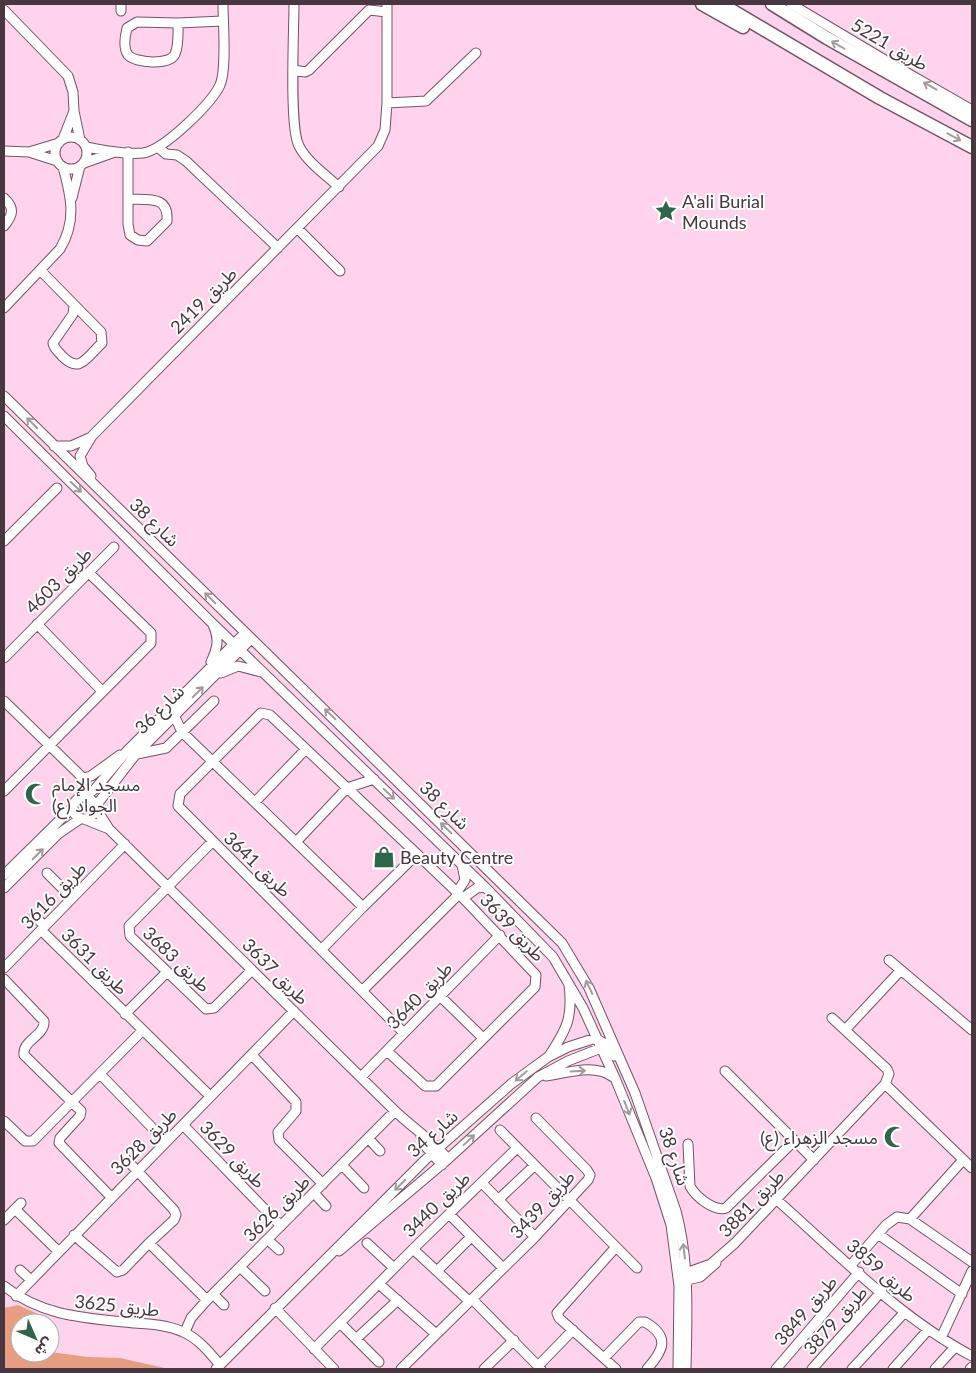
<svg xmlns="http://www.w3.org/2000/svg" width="976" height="1373" font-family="Lato,'Noto Sans Arabic',sans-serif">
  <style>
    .green { fill: #e79d7f }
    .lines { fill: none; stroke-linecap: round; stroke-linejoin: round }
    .minor-casing { stroke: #775268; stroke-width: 11 }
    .highway-casing { stroke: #775268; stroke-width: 15 }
    .minor { stroke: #fff; stroke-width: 9 }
    .highway { stroke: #fff; stroke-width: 12 }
    .oneway { stroke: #a49ba0 }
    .labels { text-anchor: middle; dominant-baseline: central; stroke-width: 4; stroke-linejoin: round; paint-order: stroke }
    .street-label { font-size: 18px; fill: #483741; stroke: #fff }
    .poi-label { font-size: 18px; fill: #483741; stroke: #fff; text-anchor: start }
  </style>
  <rect width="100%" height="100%" fill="#ffd3ec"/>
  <path class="green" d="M18,1305L45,1317L43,1323H20V1353L50,1352L88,1357L120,1358L169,1369H4V1308Z"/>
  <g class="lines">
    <g class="minor-casing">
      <path id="minor" d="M121,4V11
        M294,4C294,30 289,128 299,146C307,162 326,175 339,187
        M791,4L890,63L972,110
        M4,10L68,76L73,92L74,111L80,140
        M137,22L178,23C178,33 179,45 175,54C170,66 135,63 128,55C123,48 125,36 127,28Z
        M178,23L223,21
        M294,70L305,72L309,70L369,10L387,12
        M387,103L426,101L476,53
        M55 153a16 16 0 1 1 32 0a16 16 0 1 1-32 0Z
        M63,139L74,111
        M86,147C104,150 125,155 143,153C164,150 211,104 220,85C227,69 223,23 223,4
        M159,148L166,154L177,155L186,161L278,248
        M4,151L29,152L59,143
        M29,152L57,161
        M128,152V224L130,235L138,240L147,241L167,221C169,195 148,200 128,199
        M84,163L112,153
        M4,198C15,208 13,215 4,226
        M72,198L80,166
        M297,228L340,271
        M40,270L101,332L102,343L99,346C85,360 79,373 62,356C58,351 54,349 53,343L73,314L74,305
        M4,308L60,249C77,221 71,196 63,167
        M4,396L562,943L589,988L635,1093L676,1211C690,1263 687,1316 686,1369
        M4,416L210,621L485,887L553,957L583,1008L615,1078L656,1178L671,1225L679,1286L678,1369
        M54,446H71L89,438
        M91,476L83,466L80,456L92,436L378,146L385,130L387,103V4
        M4,541L57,488
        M37,624L102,691
        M251,639L136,754L95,807L109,829L395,1111C413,1128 433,1141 448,1159
        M4,658L114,547
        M211,662C217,649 220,639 213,625
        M221,673L238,666L261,672
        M4,701L83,778L91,776L120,755
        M174,715L182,732L363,907L322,949
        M306,749L270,715L261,713L180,794L178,806L404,1033
        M137,754L166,748L214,701
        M4,791L151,643V633L89,573
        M85,796L95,789L127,751L245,633
        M73 808a11 11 0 1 1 22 0a11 11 0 1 1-22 0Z
        M256,801L306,749L417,854
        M84,819L109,829
        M297,841L347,788L374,779
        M212,842L129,926L130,936L206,1009L214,1008L252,970
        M47,873L72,898
        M4,875L72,808
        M4,888L58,834L80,819
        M457,892L465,880L462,865
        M463,898L477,888L485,887
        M363,907L417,854L463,898L536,975L535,987L436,1086H425L387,1051
        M34,916L45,926
        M41,930L210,1096
        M889,960L972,1030
        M4,968L125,844
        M4,979L44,1021C45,1036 22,1040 24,1055L81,1111L80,1116L60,1138L59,1143L111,1197
        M363,990L459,894
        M440,996L483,1038
        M125,1014L167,972
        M845,1030L901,970
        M252,1055L296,1102V1111L278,1132L279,1140L323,1184
        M549,1056C567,1029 573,1017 569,985
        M725,1071L814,1160
        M100,1074L166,1142
        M546,1076C568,1073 594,1063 613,1077
        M361,1077L500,935
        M885,1084L972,1168
        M4,1121L25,1141H33L142,1031
        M183,1125L281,1226
        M500,1130L637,1268
        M421,1136L427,1148L442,1165
        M368,1138L380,1151
        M688,1144L690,1186C695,1196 714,1212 726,1208L794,1141
        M125,1158L174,1210L176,1215L174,1220L149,1243L207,1300
        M342,1165L364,1188
        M482,1183L535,1237
        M314,1193L326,1206
        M498,1200L534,1166
        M777,1200C838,1254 900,1318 972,1356
        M15,1209L58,1251
        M449,1214L503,1268
        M910,1219L963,1160
        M4,1220L21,1203
        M878,1234L962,1294
        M74,1235L117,1272L123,1270L149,1243
        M268,1240L279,1250
        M367,1243L394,1268
        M616,1247L557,1313L559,1318L616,1369
        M413,1249L469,1301
        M339,1251L448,1159L538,1077L568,1061L601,1048L605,1043
        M851,1265L886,1225L897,1217L910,1219L972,1262
        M240,1267L265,1291
        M20,1270L31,1280
        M437,1271L471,1237
        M683,1274L711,1264L735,1243L885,1084L889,1074L887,1069L832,1018
        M684,1276L687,1280L700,1277L716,1263
        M379,1284L436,1334
        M4,1286C43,1317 87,1318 134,1323C151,1324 168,1325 183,1332C198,1338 210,1353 220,1365
        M213,1294L224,1305
        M16,1296L294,1011
        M472,1299L541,1369
        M275,1308L334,1369
        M340,1323L379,1362
        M185,1332L191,1318L207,1300L395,1111
        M941,1338L972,1271
        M356,1339L398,1300
        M314,1349L413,1249L517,1148
        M604,1358L639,1322H645C671,1337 663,1351 647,1369
        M538,1366L573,1330
        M216,1369L425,1160L511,1084L548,1057L568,1047L596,1038L609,1047L614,1056
        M401,1369L535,1237L588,1180L590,1175L587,1170L536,1118
        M484,1369L514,1340
        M776,1369L859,1272
        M812,1369L882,1291
        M852,1369L905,1312
        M893,1369L928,1330
        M935,1369L955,1347
        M970,1369L972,1367"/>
    </g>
    <g class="highway-casing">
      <path id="highway" d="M702,4L743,27
        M721,4L880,98L972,147
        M772,4L827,38L972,120"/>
    </g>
    <use href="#minor" class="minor"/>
    <use href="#highway" class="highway"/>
  </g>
  <defs><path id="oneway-shaft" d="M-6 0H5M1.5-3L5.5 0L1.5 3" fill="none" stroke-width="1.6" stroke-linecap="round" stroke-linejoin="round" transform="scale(1.25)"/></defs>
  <g class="oneway">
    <use href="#oneway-shaft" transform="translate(838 45) rotate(-150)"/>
    <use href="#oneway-shaft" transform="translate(930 86) rotate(-151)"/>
    <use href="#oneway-shaft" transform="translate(954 137) rotate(28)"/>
    <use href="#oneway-shaft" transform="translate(32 423) rotate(-135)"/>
    <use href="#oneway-shaft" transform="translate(76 487) rotate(44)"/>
    <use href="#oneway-shaft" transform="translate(210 598) rotate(-135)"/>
    <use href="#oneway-shaft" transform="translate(198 692) rotate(-45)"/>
    <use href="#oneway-shaft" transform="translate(330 714) rotate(-136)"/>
    <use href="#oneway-shaft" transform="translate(389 794) rotate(44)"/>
    <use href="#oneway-shaft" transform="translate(446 828) rotate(-136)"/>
    <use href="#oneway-shaft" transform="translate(38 854) rotate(-45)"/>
    <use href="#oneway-shaft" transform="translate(589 987) rotate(-116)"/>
    <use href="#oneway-shaft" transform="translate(578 1071) rotate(-3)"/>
    <use href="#oneway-shaft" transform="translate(521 1076) rotate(140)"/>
    <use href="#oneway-shaft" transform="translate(627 1108) rotate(68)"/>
    <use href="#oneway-shaft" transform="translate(469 1140) rotate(-43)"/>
    <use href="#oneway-shaft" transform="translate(400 1185) rotate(135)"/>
    <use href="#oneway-shaft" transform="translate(684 1251) rotate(-97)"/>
  </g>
  <defs>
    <g id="sight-bare" transform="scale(1.725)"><path d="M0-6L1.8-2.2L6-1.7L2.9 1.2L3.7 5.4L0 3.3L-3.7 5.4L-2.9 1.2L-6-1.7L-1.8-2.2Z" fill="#2e664d" stroke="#fff" stroke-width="2.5" paint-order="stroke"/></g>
    <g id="mosque-bare" transform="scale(1.725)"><path d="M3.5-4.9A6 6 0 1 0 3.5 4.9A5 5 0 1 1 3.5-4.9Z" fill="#2e664d" stroke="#fff" stroke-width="2.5" paint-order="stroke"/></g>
    <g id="shop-bare" transform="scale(1.725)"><path d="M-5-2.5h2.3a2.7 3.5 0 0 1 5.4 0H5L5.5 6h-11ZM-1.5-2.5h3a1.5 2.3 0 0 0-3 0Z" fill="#2e664d" stroke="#fff" stroke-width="2.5" paint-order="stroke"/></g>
  </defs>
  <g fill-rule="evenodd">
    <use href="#sight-bare" x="666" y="211"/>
    <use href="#mosque-bare" x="36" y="794"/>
    <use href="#shop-bare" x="384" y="857"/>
    <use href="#mosque-bare" x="895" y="1137"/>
  </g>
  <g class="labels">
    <g class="street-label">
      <text transform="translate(890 44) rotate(30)">طريق 5221</text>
      <text transform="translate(203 300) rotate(-45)">طريق 2419</text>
      <text transform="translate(155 522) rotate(44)">شارع 38</text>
      <text transform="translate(58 580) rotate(-45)">طريق 4603</text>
      <text transform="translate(159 709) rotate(-45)">شارع 36</text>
      <text transform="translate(445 805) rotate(44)">شارع 38</text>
      <text transform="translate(258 864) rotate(44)">طريق 3641</text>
      <text transform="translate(53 895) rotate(-46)">طريق 3616</text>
      <text transform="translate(513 927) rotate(47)">طريق 3639</text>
      <text transform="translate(177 959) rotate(44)">طريق 3683</text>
      <text transform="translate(95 961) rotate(45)">طريق 3631</text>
      <text transform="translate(276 971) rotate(45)">طريق 3637</text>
      <text transform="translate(419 995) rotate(-46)">طريق 3640</text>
      <text transform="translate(432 1133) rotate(-42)">شارع 34</text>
      <text transform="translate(143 1141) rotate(-45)">طريق 3628</text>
      <text transform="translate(233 1154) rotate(46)">طريق 3629</text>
      <text transform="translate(675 1156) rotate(71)">شارع 38</text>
      <text transform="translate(751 1203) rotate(-46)">طريق 3881</text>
      <text transform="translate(436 1204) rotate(-44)">طريق 3440</text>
      <text transform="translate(542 1204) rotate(-47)">طريق 3439</text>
      <text transform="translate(276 1208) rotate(-45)">طريق 3626</text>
      <text transform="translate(882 1270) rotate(41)">طريق 3859</text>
      <text transform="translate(117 1305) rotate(6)">طريق 3625</text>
      <text transform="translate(805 1310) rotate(-49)">طريق 3849</text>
      <text transform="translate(835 1320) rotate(-48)">طريق 3879</text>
    </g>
    <g class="poi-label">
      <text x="682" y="201">A'ali Burial<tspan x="682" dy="21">Mounds</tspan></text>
      <text x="52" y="784">مسجد الإمام<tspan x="52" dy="21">الجواد (ع)</tspan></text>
      <text x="400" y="857">Beauty Centre</text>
      <text x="878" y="1137" text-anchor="end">مسجد الزهراء (ع)</text>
    </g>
  </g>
  <rect width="976" height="1373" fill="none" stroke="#483741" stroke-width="10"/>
  <g transform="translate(35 1338) rotate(135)"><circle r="24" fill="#ffffff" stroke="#b6afb3"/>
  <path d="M0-4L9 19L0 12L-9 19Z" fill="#2e664d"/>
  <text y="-8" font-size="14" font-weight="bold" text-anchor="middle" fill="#483741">ش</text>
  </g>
</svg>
